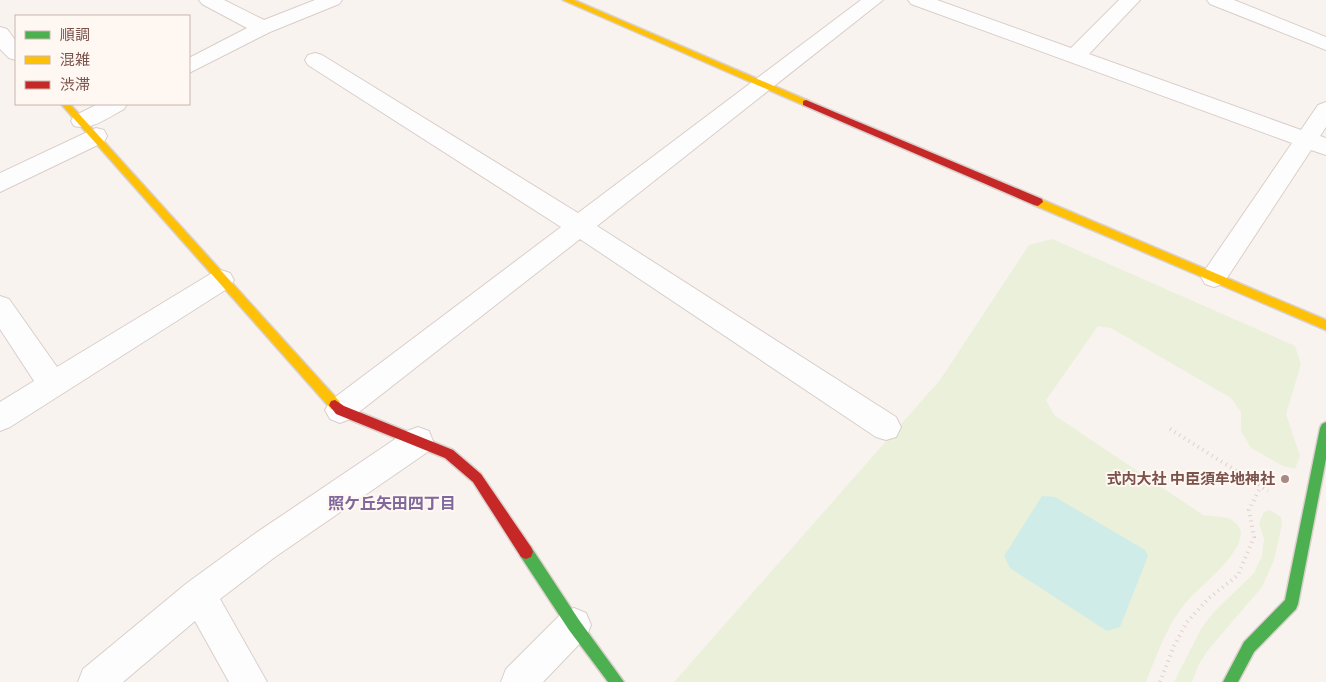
<svg xmlns="http://www.w3.org/2000/svg" width="1326" height="682" viewBox="0 0 1326 682" font-family="'Roboto Condensed','Noto Sans JP',sans-serif">
	<rect width="100%" height="100%" fill="#f9f3ef"/>
	<path fill="#eaf0d9" d="M1052,239l243,107 6,18 -15,50 14,42 -5,13 -12,-3 -32,-18 -10,-17v-19l-10,-14 -120,-70 -13,-2 -52,74 8,15 149,100c12,3 31,-1 37,14 7,21 -37,55 -50,69 -21,22 -33,56 -44,84h-472l266,-302 89,-135z
		M1270,510l11,7 1,7 -8,36 -12,27 -54,63 -9,14 -7,18h-18l28,-55 12,-15 40,-39 8,-17 2,-17 -5,-16 5,-11z"/>
	<path fill="#cfece9" d="M1042,496l13,1 90,53 3,6 -28,71 -13,4 -97,-63 -6,-12z"/>
	<g fill="none" stroke-linecap="round" stroke-linejoin="round">
		<defs>
			<path id="street" d="M199,0h25l40,20 51,-20h27l-3,4 -69,28 -81,41v-15l58,-30 -45,-24z
				M861,0h22l-286,226 299,191 5,10 -5,10 -10,3 -10,-3 -296,-198 -230,180 -10,4 -10,-4 -5,-9 5,-9 231,-174 -253,-162 -3,-5 3,-5 7,-2 7,2 256,158z
				M908,0h29l134,48 48,-48h21l-51,54 212,76 17,-25 8,-3v25l-6,9 6,2v17l-15,-5 -88,134 -9,3 -9,-3 -4,-7 4,-7 87,-127 -381,-139z
				M1207,0h27l92,37v13l-116,-46z
				M0,27l7,2 9,12v19l-7,-2 -9,-9z
				M98,104h29l-3,5c-15,8 -33,22 -50,17l-3,-5 3,-5z
				M96,128l8,2 3,6 -3,6 -104,50v-19z
				M221,270l9,3 4,7 -4,7 -220,140 -10,4v-29l34,-21 -34,-52v-33l9,3 48,68 155,-94z
				M418,427l11,4 4,10 -4,10 -154,106 -55,42 47,83h-38l-34,-61 -72,61h-45l5,-13 104,-86 66,-48 154,-104z
				M574,608l12,5 5,12 -5,12 -43,45h-42l5,-13 56,-56z"/>
			<path id="fast" d="M1326,422v37l-28,145 -2,5 -42,43 -16,30h-15l21,-40 41,-42 35,-172 2,-4z
				M526,545l5,2 48,73 45,62h-16l-39,-52 -48,-73 -2,-5 2,-5z"/>
			<path id="slow" d="M563,0h11l235,101 1,2 -1,2h-6z
				M61,104h9l269,297 2,4 -2,4 -4,1 -4,-1z
				M1038,198l288,122v10l-292,-125 -1,-3z"/>
			<path id="jam" d="M806,100l236,99 1,3 -5,4 -4,-1 -231,-100v-4z
				M335,400l9,6 109,44 28,24 50,73 2,5 -2,5 -5,2 -5,-2 -48,-75 -28,-24 -109,-44 -7,-9 2,-4z"/>
		</defs>
		<use href="#street" stroke="#d9cecb" stroke-width="2"/>
		<use href="#fast" stroke="#dad0cc" stroke-width="3"/>
		<use href="#slow" stroke="#dad0cc" stroke-width="3"/>
		<use href="#jam" stroke="#dad0cc" stroke-width="3"/>
		<path stroke="#dcd1cf" stroke-width="4" stroke-dasharray="1 4.5" stroke-linecap="butt" d="M1170,429l98,62
			M1160,682l14,-36 13,-24 21,-23 30,-24 16,-38 -5,-27 12,-24"/>
		<use href="#street" fill="#fefdfd" fill-rule="evenodd"/>
		<use href="#fast" fill="#4caf50" fill-rule="evenodd"/>
		<use href="#slow" fill="#ffc107" fill-rule="evenodd"/>
		<use href="#jam" fill="#c62828" fill-rule="evenodd"/>
	</g>
	<circle fill="#a78a84" stroke="#fff7f2" stroke-width="2" cx="1285" cy="479" r="5"/>
	<g text-anchor="middle" dominant-baseline="central" stroke-width="4" stroke-linejoin="round" paint-order="stroke">
		<g font-size="15" font-weight="bold" fill="#7b524b" stroke="#fff7f2" text-anchor="end">
			<text x="1275" y="479">式内大社 中臣須牟地神社</text>
		</g>
		<g font-size="16" font-weight="bold" fill="#80689d" stroke="#fff7f2">
			<text x="392" y="503">照ケ丘矢田四丁目</text>
		</g>
	</g>
	<rect x="15" y="15" width="175" height="90" fill="#fff7f2" stroke="#cab5af"/>
	<rect x="25" y="31" width="25" height="8" fill="#4caf50" stroke="#cab5af"/>
	<text x="60" y="40" font-size="15" fill="#7b524b">順調</text>
	<rect x="25" y="56" width="25" height="8" fill="#ffc107" stroke="#cab5af"/>
	<text x="60" y="65" font-size="15" fill="#7b524b">混雑</text>
	<rect x="25" y="81" width="25" height="8" fill="#c62828" stroke="#cab5af"/>
	<text x="60" y="90" font-size="15" fill="#7b524b">渋滞</text>
</svg>
